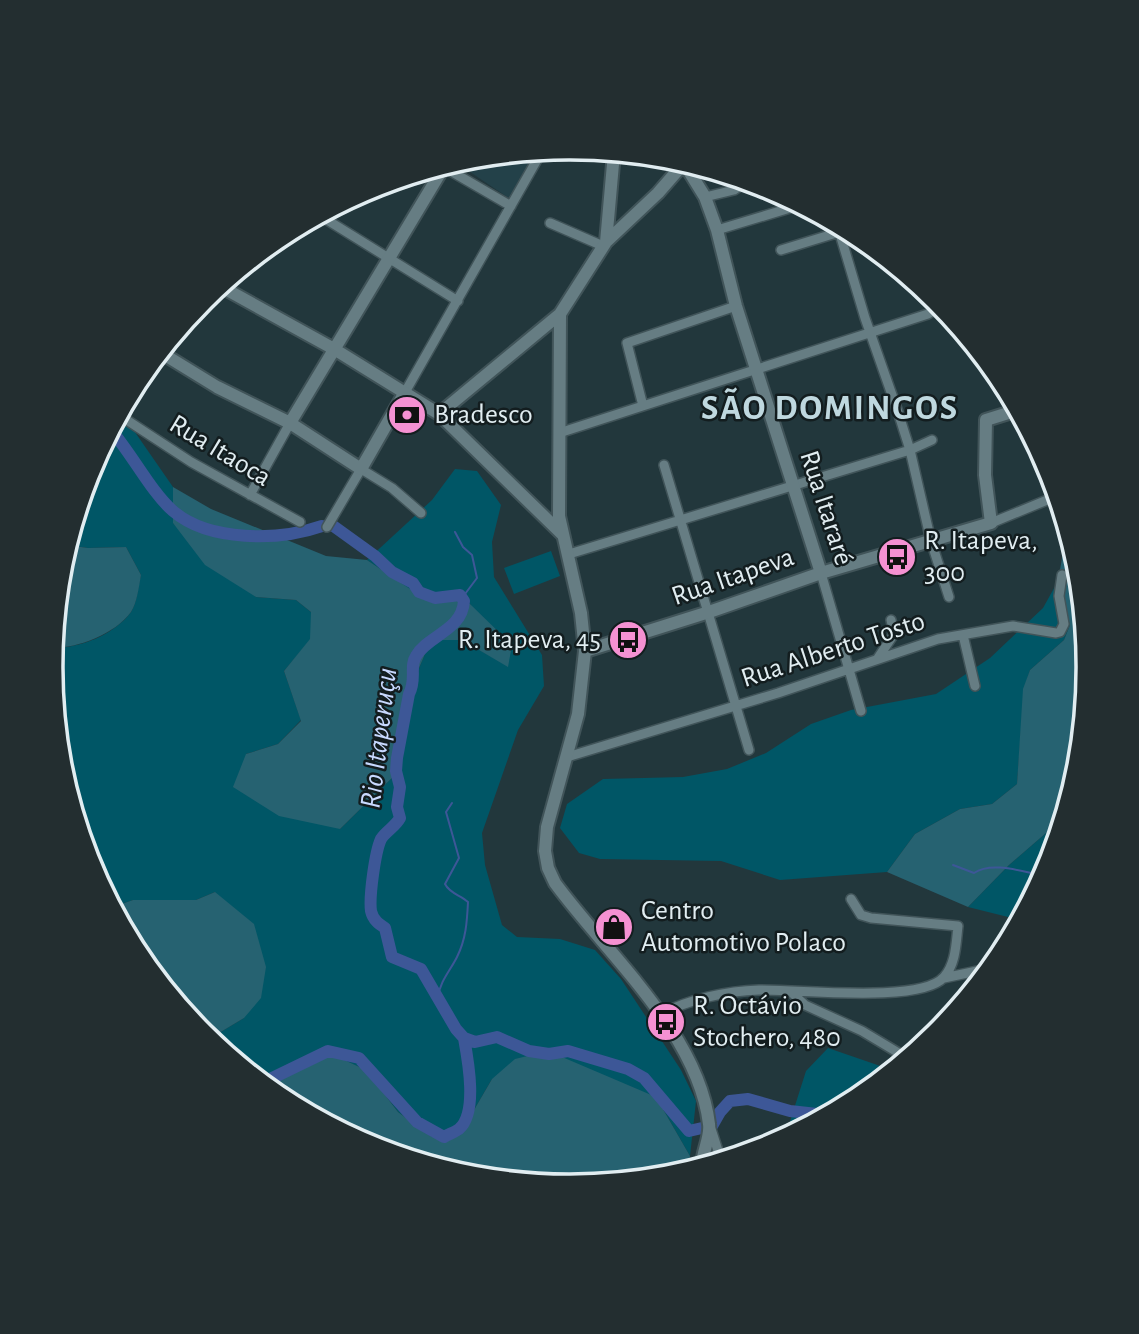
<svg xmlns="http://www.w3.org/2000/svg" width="1139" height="1334" viewBox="0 0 1139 1334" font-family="'Alegreya Sans',sans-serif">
	<rect width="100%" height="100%" fill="#22373c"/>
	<path fill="#234149" d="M538,151l-28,48 -53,-36 12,-5z"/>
	<path fill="#005666" d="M121,412l52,75v36l83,74 40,3 15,12v27l-27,32 17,49 -23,24 -32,10 94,75 56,-55 7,-17 2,-56 26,-61h31l46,26 -38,-62 -60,-14 -43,-30 65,-60 23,-31 22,2 24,34 -9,37 2,35 48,78 2,31 -26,44 -36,103 3,32 17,60 15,12 43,2 35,11 26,29 60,91 15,31 -6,55 -34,-59 -164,-18 -32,55 -28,3 -34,-25 -32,-42 -37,-16 -64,31 -56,-46 35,-21 -29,-126 -19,8h-63l-20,7 -23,-42 -29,-97 -10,-101 2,-19c27,0 61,-13 78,-36 6,-9 7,-26 10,-37l-15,-28 -38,1 -21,-3 23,-77z
		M551,551l9,25 -46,18 -10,-26z
		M1058,581l12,44 -6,15 -34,30 -6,19 -7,95 -25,20 -32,5 -45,25 -28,38 -107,8 -59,-19 -121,-2 -21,-6 -19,-25 7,-24 36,-25 80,-2 44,-8 39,-16 45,-29 40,-14 85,-16 54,-36 53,-50z
		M1081,742l-3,27 -29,97 -29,54 -52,-13 41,-42 52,-45 5,-49z
		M828,1048l64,22 -35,29 -72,38 21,-66z"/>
	<path fill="#266271" d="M173,487l38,22 115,47 41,4 43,29 60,15 42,41 -4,22 -46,-27h-31l-26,61 -2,56 -7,17 -56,55 -61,-13 -46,-29 13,-33 32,-10 23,-23 -17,-50 26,-32 1,-27 -15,-12 -40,-3 -51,-32 -32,-42z
		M1067,530l11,36 10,101 -7,75 -15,29 -5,49 -52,45 -41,42 -81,-35 28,-38 45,-25 32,-5 25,-20 6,-95 7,-19 34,-30 6,-15 -12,-44z
		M67,545l21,3 38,-1 15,28c-2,11 -4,28 -10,37 -16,22 -53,36 -78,36l8,-83z
		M215,892l39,32 12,43 -5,31 -17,20 -35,21 -71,-84 -25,-48 20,-7h63z
		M548,1051l108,46 34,59 -3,15 -17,5 -101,10 -101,-10 -97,-30 -90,-48 -16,-13 64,-32 37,17 32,42 34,25 28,-3 32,-55 23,-20z"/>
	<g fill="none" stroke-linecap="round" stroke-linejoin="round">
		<path stroke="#3d5797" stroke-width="2" d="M455,532l8,15 9,8 5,23 -15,20
			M953,865l21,8c16,-11 43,-3 62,1l2,4
			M438,997c2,-16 12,-26 19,-40 9,-18 10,-35 11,-55 -7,-7 -18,-8 -23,-18l14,-26 -13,-46 6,-9"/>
		<path stroke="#3d5797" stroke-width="12" d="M111,430c21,24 40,62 62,81 36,31 106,30 149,15
			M332,525l43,31 17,16 21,11 6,9 16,6 25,-3 4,6c-2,30 -36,34 -48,55 -7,11 1,23 -7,38l-12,64 -1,13 4,16 -3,20 3,11c-5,9 -14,13 -19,21 -6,13 -12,58 -10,72 2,9 8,13 14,17l7,29 29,12 35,60 8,9 11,4 22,-5 32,14 20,3 19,-3 60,18 16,9 45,53 13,-3
			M262,1083l66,-32 31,7 58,64 27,15c5,-3 11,-5 15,-8 19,-16 9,-69 5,-91
			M712,1126l8,-14 10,-11 18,-2 42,12 36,4"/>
		<defs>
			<path id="street" d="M442,166l69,40
				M705,197l29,-7 13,-9
				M319,215l139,86
				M550,223l53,23
				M837,224l28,94 33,94 12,38 21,91 18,56
				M717,230l83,-25
				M781,250l65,-20
				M404,394l138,-243
				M643,406l-16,-63 109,-37
				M119,415l72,47 109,60
				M559,433l369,-119 13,-8
				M664,465l85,285
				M250,495l40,-72
				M991,523l66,-27
				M327,527l34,-58 31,19 29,25
				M569,554l341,-104 22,-10
				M821,573l40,138
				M963,635l12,51
				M878,658l16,-24 -3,-14
				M567,757l211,-64 160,-54 75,-13 43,7 4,-1 4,-8 -5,-28 3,-21
				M944,978l47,-10
				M790,991l15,14 57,26 45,27
				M661,1014c29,-15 66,-23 98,-24 36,-1 162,14 185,-13 12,-13 12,-34 14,-51l-87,-8 -10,-3 -10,-16
				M711,1129l10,31"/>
			<path id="secondary" d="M614,153l-8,89 -46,72 -1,202 22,97 4,38 -7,63 -31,113 -2,24 3,17 7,15c52,71 143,150 154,241 2,13 -7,28 -7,42
				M684,163l21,34 12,33 19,76 85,267
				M606,242l52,-49 27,-31
				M220,286l114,63 105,65 123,120
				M160,352l57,35 73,36 71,46 43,-75
				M439,414l121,-100
				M290,423l155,-258
				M585,651l124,-39 112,-39 170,-50 -6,-48 1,-55 32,-10"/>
		</defs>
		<use href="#street" stroke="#415459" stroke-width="12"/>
		<use href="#secondary" stroke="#415459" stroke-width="16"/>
		<use href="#street" stroke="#667d83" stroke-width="9"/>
		<use href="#secondary" stroke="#667d83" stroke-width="12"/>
	</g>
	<defs>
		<symbol id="bank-disc" viewBox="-11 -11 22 22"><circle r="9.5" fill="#f591d2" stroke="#131d1f"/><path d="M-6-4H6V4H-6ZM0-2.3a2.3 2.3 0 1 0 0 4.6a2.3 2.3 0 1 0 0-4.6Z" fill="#111"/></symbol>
		<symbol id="bus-disc" viewBox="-11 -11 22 22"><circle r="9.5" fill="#f591d2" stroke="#131d1f"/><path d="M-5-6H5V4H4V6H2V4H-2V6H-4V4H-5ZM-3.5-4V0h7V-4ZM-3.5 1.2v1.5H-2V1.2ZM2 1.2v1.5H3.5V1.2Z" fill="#111"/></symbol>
		<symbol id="shop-disc" viewBox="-11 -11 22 22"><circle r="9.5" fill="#f591d2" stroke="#131d1f"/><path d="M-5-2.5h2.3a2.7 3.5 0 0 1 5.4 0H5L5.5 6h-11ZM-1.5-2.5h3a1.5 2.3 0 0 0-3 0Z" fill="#111"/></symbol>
	</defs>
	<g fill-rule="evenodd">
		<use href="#bank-disc" x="385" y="393" width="44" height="44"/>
		<use href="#bus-disc" x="875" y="535" width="44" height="44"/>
		<use href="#bus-disc" x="606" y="618" width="44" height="44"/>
		<use href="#shop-disc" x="592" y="905" width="44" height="44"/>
		<use href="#bus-disc" x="644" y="1000" width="44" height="44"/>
	</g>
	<g text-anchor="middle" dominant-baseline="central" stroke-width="5" stroke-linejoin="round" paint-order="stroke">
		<g font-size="28" fill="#e1edf1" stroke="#131d1f" text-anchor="start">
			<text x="434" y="415">Bradesco</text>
			<text x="924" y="541">R. Itapeva,<tspan x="924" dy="32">300</tspan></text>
			<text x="601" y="640" text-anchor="end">R. Itapeva, 45</text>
			<text x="641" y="911">Centro<tspan x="641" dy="32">Automotivo Polaco</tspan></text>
			<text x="693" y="1006">R. Octávio<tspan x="693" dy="32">Stochero, 480</tspan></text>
		</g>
		<g font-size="28" fill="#e1edf1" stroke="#131d1f">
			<text transform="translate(220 451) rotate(31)">Rua Itaoca</text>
			<text transform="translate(826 508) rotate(72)">Rua Itararé</text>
			<text transform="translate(733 577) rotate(-19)">Rua Itapeva</text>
			<text transform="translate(833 650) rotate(-18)">Rua Alberto Tosto</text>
		</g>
		<g font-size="30" font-style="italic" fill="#c8d9ff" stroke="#131d1f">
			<text transform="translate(379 738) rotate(-83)">Rio Itaperuçu</text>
		</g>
		<g font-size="35" font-weight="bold" letter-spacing="2" fill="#bfd8df" stroke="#131d1f">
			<text x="830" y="408">SÃO DOMINGOS</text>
		</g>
	</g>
	<path d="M0 0H1139V1334H0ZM569 160H570A506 506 0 0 1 1076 666V668A506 506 0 0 1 570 1174H569A506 506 0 0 1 63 668V666A506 506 0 0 1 569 160Z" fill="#232e30" fill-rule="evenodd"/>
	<path fill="none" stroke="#e1edf1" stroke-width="3.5" d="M569 160H570A506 506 0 0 1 1076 666V668A506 506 0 0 1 570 1174H569A506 506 0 0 1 63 668V666A506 506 0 0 1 569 160Z"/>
</svg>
